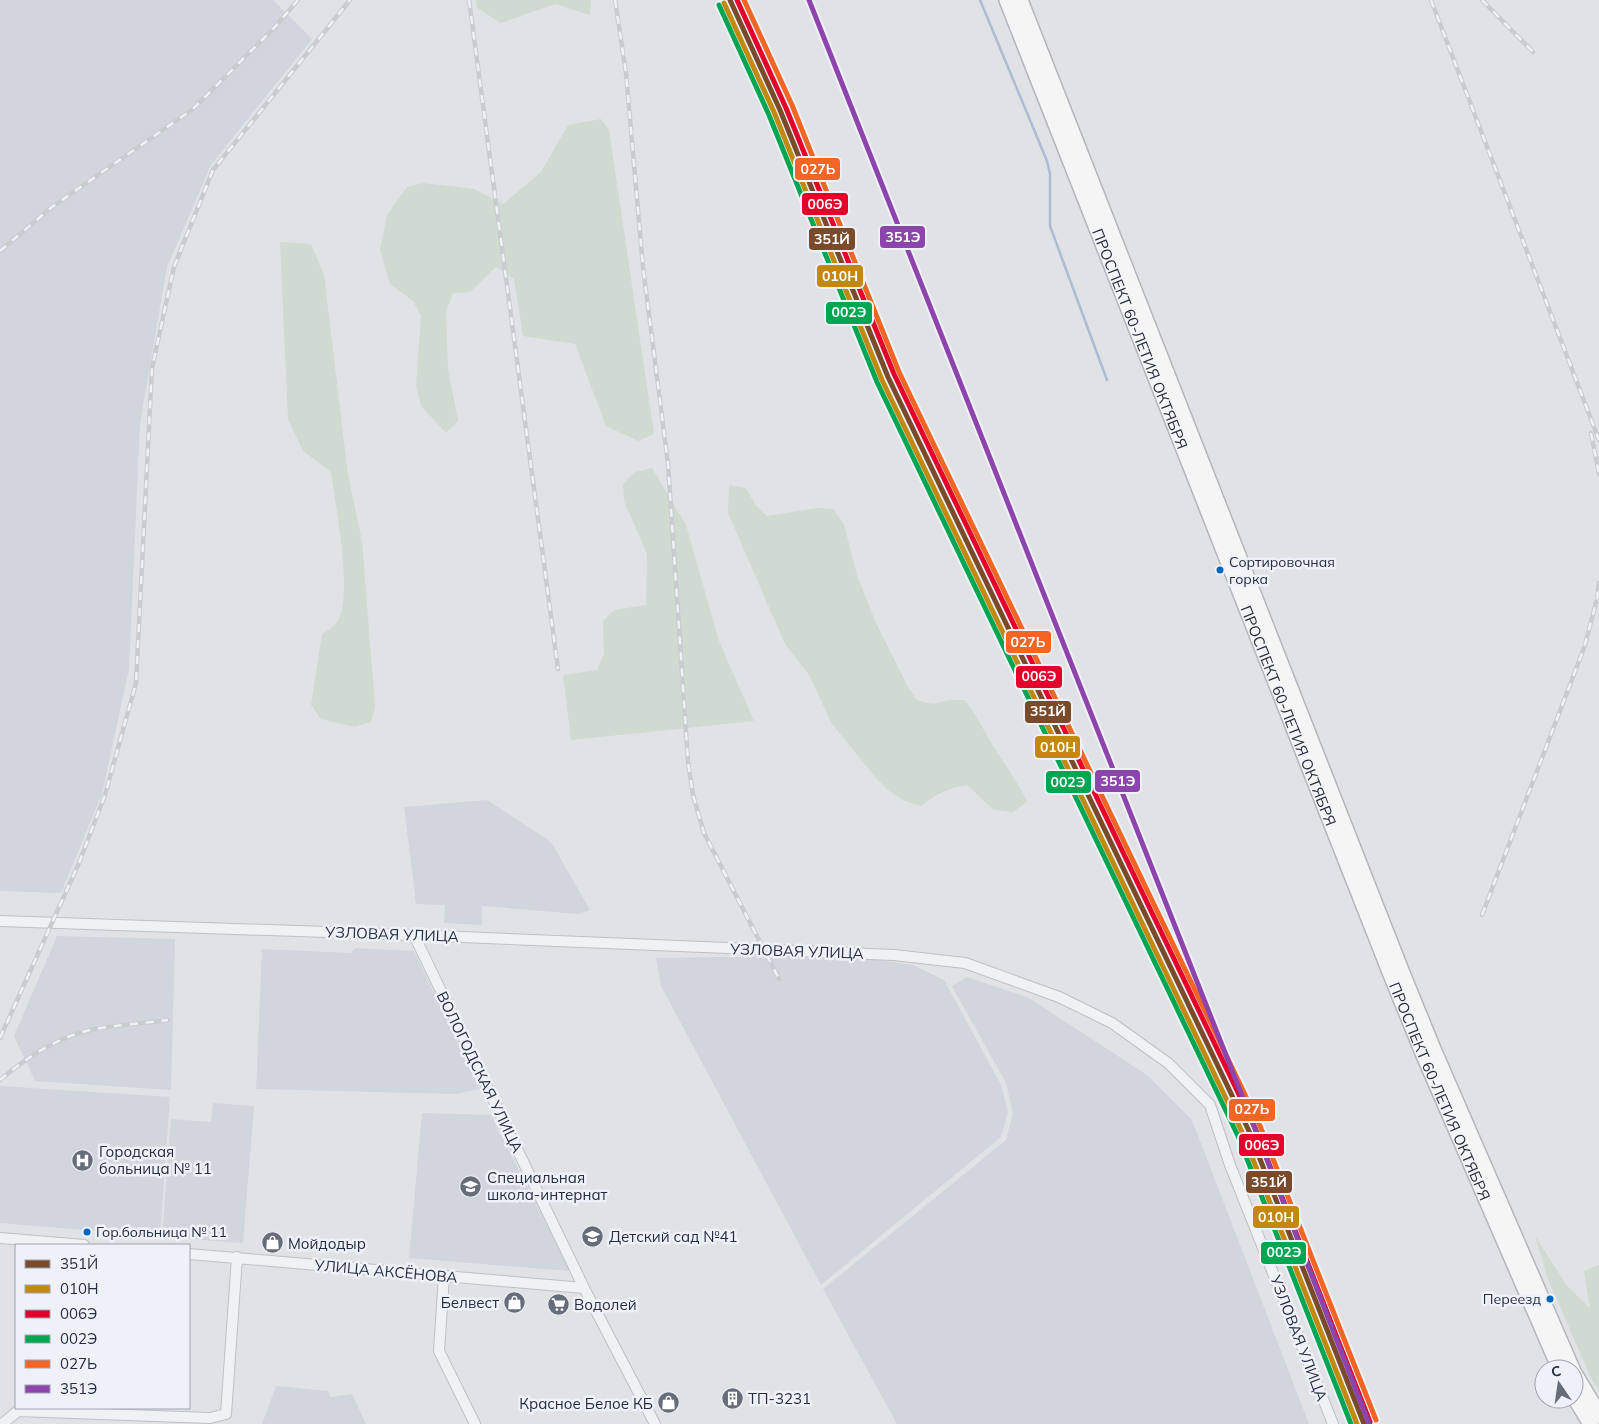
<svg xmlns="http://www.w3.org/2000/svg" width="1599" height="1424" viewBox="0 0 1599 1424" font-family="Mulish,sans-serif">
	<rect width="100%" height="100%" fill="#e1e2e6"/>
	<path fill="#d1d5dd" d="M0,0h273l39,39 -101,126 -44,102 -27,157 -11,245 -27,125 -41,99 -61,-2z
		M487,800l64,42 39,68 -11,4 -97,-8v19l-38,-2 1,-18 -29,-1 -12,-97z
		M57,936l118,3 -4,151 -136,-9 -21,-45z
		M355,948l59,3 66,138 -24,5 -200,-5 6,-140 88,4z
		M777,956l95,3 41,6 31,15 57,105 7,27 -7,25 -180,148 -160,-299 -5,-28z
		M967,977l62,21 118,77 45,45 117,304h-412l-74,-135 183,-149 7,-27 -7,-30 -54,-97z
		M0,1086l170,11 -10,139 -160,-13z
		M213,1103l41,3 -11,137 -81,-6 9,-118 40,3z
		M422,1113l69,2 79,156 -161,-13z
		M276,1386l52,5 2,6 22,-3 14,30h-104z"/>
	<path fill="#d0dad0" d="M476,0h115l-1,15 -35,-11 -54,19 -24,-15z
		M601,119l8,11 45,304 -16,7 -32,-15 -31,-82 -52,-8 -9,-57 -18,-12 -26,25 -17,1 -7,19 2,57 10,52 -12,12 -25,-27 -5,-21 5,-69 -8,-15 -23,-17 -10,-35 7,-34 20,-28 16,-4 51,6 29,15 38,-32 27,-47z
		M280,242l31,2 13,31 24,200 14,66 13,166 -4,15 -16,5 -34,-8 -10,-14 11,-71c5,-3 12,-7 15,-12 17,-27 -2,-117 -6,-150l-28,-21 -15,-32z
		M652,468l34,57 33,116 35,80 -183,19 -8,-65 34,-5 7,-16 -1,-33 11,-11 32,-5 1,-51 -23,-53 -1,-17 12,-12z
		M729,485l17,3 9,16 12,12 50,-8 16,1 11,15 13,51 19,48 32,64 9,13 16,4 16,-4h16c11,14 18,29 27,44 12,20 26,37 35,58l-14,10 -19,-2 -27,-25c-18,3 -31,9 -46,21l-16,-5 -16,-10 -13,-13 -44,-54 -23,-49 -24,-31 -57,-131z
		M1535,1236l32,50 23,22 -6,-37 15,-6v126l-8,-13 -43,-99z"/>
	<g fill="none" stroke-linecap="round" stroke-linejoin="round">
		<path stroke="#acbcd5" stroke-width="2.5" d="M980,0l67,161 3,13v52l57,154"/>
		<defs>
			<path id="minor" d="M0,921l414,14 480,20 71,8 94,34 53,26 56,40 42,42 20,60 103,259
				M414,935l170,353 71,136
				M0,1238l84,7
				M189,1254l395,34
				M444,1276l-5,75 36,73
				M2,1424l16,-13 192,7 16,-4 11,-157"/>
			<g id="highway">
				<path id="s1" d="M1007,0l385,977 31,76 137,316"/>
				<path d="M1020,0l382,973 31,76 139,320"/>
				<path d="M1574,1373l25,42"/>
				<path d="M1574,1396l17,28"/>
			</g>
		</defs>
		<use href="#minor" stroke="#bfc0c4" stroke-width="12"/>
		<use href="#highway" stroke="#b3b5bb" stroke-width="18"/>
		<use href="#minor" stroke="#f0f1f3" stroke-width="10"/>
		<use href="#highway" stroke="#f5f5f6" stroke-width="15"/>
		<defs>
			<path id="rail" d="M469,0l89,669
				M615,0l11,73 17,194 25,197 20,298 5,33 11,38 75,146
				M1431,0l168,440
				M1482,0l51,52
				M0,251l52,-44 141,-98 81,-81 24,-28
				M1591,433l8,41
				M1482,915l102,-267 13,-49 2,-16
				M0,1038l79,-175 26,-68 31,-112 16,-315 22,-101 39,-97 137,-170
				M0,1080c27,-23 59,-44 95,-51 24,-4 49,-6 73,-9"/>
		</defs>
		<use href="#rail" stroke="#c9cbcf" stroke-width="4.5"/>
		<use href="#rail" stroke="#eef1f7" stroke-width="2.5" stroke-dasharray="8" stroke-linecap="butt"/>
		<defs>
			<path id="rail-1" d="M730,0l50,110 108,267 361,754 115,293"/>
			<path id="rail-2" d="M724,3l50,109 108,268 361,754 114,290"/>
			<path id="rail-3" d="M737,0l49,108 108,266 361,754 115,294"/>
			<path id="rail-4" d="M719,5l50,110 108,267 361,754 113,288"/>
			<path id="rail-5" d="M744,0l48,105 107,267 361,754 116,294"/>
			<path id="rail-6" d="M809,0l445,1126 115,298"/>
		</defs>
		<use href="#rail-1" stroke="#eef1f7" stroke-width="9"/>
		<use href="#rail-2" stroke="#eef1f7" stroke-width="9"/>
		<use href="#rail-3" stroke="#eef1f7" stroke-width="9"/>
		<use href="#rail-4" stroke="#eef1f7" stroke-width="9"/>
		<use href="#rail-5" stroke="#eef1f7" stroke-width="9"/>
		<use href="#rail-6" stroke="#eef1f7" stroke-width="9"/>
		<use href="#rail-1" stroke="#7a4b2a" stroke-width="5"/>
		<use href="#rail-2" stroke="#c28810" stroke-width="5"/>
		<use href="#rail-3" stroke="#e4002b" stroke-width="5"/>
		<use href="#rail-4" stroke="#00a651" stroke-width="5"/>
		<use href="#rail-5" stroke="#f26522" stroke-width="5"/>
		<use href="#rail-6" stroke="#8e44ad" stroke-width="5"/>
	</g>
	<defs>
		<symbol id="hospital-disc" viewBox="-11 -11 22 22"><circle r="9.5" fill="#676c7b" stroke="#eef1f7"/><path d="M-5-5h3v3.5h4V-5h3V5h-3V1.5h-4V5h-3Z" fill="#fff"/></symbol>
		<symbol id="school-disc" viewBox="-11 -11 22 22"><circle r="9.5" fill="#676c7b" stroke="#eef1f7"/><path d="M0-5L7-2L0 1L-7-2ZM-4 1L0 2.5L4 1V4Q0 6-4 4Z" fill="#fff"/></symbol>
		<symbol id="shop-disc" viewBox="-11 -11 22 22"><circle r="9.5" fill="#676c7b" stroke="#eef1f7"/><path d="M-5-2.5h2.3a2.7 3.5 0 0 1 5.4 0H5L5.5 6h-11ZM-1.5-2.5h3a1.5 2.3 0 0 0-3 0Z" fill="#fff"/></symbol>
		<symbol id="supermarket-disc" viewBox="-11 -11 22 22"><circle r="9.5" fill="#676c7b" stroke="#eef1f7"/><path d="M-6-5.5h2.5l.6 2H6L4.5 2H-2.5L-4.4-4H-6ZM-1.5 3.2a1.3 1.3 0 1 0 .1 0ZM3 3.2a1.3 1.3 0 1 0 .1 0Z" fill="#fff"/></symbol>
		<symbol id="building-disc" viewBox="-11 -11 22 22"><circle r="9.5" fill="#676c7b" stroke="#eef1f7"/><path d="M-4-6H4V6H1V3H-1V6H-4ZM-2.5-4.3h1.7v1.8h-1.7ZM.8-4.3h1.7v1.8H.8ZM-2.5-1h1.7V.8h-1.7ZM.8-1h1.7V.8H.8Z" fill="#fff"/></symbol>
	</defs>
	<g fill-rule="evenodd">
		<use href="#hospital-disc" x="70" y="1148" width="25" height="25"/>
		<use href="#school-disc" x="458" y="1174" width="25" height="25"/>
		<use href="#school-disc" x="580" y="1224" width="25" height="25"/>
		<use href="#shop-disc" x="260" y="1230" width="25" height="25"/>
		<use href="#shop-disc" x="502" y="1290" width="25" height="25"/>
		<use href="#supermarket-disc" x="546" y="1292" width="25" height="25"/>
		<use href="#building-disc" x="720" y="1386" width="25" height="25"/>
		<use href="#shop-disc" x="656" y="1390" width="25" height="25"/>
	</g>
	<g fill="#0065bd" stroke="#eef1f7" stroke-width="2">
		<circle cx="1220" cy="570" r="4.5"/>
		<circle cx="87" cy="1232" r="4.5"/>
		<circle cx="1550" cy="1299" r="4.5"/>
	</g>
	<g text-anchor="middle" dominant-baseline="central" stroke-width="5" stroke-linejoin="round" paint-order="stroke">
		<g font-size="14" fill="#252d42" stroke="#eef1f7" text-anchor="start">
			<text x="1229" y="562">Сортировочная<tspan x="1229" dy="17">горка</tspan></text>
			<text x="96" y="1232">Гор.больница № 11</text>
			<text x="1541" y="1299" text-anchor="end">Переезд</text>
		</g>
		<g font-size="15" fill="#252d42" stroke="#eef1f7">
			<text stroke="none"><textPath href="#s1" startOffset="364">ПРОСПЕКТ 60-ЛЕТИЯ ОКТЯБРЯ</textPath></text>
			<text stroke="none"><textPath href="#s1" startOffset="769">ПРОСПЕКТ 60-ЛЕТИЯ ОКТЯБРЯ</textPath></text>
			<text transform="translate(392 934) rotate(2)">УЗЛОВАЯ УЛИЦА</text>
			<text transform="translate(797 951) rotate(2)">УЗЛОВАЯ УЛИЦА</text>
			<text transform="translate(480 1072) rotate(64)">ВОЛОГОДСКАЯ УЛИЦА</text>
			<text stroke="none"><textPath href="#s1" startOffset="1174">ПРОСПЕКТ 60-ЛЕТИЯ ОКТЯБРЯ</textPath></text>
			<text transform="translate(386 1271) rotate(5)">УЛИЦА АКСЁНОВА</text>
			<text transform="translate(1299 1338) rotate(69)">УЗЛОВАЯ УЛИЦА</text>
		</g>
		<g font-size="15" fill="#252d42" stroke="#eef1f7" text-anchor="start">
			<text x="99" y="1151">Городская<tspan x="99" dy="17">больница № 11</tspan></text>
			<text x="487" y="1177">Специальная<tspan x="487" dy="17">школа-интернат</tspan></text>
			<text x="609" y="1236">Детский сад №41</text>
			<text x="288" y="1243">Мойдодыр</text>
			<text x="499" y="1302" text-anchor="end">Белвест</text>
			<text x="574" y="1304">Водолей</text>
			<text x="748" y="1398">ТП-3231</text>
			<text x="653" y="1403" text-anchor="end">Красное Белое КБ</text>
		</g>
	</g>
	<g stroke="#eef1f7" stroke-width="2">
		<rect x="794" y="157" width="47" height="24" rx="5" fill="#f26522"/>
		<rect x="801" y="192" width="48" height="24" rx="5" fill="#e4002b"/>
		<rect x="879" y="225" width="47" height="24" rx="5" fill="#8e44ad"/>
		<rect x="808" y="227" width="48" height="24" rx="5" fill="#7a4b2a"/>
		<rect x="816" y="264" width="48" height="24" rx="5" fill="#c28810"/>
		<rect x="825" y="301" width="48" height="24" rx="5" fill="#00a651"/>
		<rect x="1005" y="630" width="47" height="24" rx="5" fill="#f26522"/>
		<rect x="1015" y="665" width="48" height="24" rx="5" fill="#e4002b"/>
		<rect x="1024" y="700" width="48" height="24" rx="5" fill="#7a4b2a"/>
		<rect x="1034" y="735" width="47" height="24" rx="5" fill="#c28810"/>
		<rect x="1094" y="769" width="47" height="24" rx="5" fill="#8e44ad"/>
		<rect x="1045" y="770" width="47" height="24" rx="5" fill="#00a651"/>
		<rect x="1228" y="1098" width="48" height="24" rx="5" fill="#f26522"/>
		<rect x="1238" y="1133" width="47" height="24" rx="5" fill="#e4002b"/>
		<rect x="1245" y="1170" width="48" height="24" rx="5" fill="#7a4b2a"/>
		<rect x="1252" y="1205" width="48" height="24" rx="5" fill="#c28810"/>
		<rect x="1260" y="1241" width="47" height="24" rx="5" fill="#00a651"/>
	</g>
	<g font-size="14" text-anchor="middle" font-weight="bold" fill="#fff">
		<text x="818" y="174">027Ь</text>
		<text x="825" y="209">006Э</text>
		<text x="903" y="242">351Э</text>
		<text x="832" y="244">351Й</text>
		<text x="840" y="281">010Н</text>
		<text x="849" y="317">002Э</text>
		<text x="1028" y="647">027Ь</text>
		<text x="1039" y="681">006Э</text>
		<text x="1048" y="716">351Й</text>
		<text x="1058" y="752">010Н</text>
		<text x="1118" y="786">351Э</text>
		<text x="1068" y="787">002Э</text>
		<text x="1252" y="1114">027Ь</text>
		<text x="1262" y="1150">006Э</text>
		<text x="1269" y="1187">351Й</text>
		<text x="1276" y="1222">010Н</text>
		<text x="1284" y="1257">002Э</text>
	</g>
	<rect x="15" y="1244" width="175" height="165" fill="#eef1f7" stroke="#9ea3af"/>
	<rect x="25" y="1260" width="25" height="8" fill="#7a4b2a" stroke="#9ea3af"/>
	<text x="60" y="1269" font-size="15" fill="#252d42">351Й</text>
	<rect x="25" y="1285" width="25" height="8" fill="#c28810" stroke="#9ea3af"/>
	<text x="60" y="1294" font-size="15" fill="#252d42">010Н</text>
	<rect x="25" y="1310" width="25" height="8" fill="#e4002b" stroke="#9ea3af"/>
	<text x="60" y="1319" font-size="15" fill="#252d42">006Э</text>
	<rect x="25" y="1335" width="25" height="8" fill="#00a651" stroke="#9ea3af"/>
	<text x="60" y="1344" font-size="15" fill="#252d42">002Э</text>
	<rect x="25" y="1360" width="25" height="8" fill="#f26522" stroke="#9ea3af"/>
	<text x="60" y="1369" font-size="15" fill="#252d42">027Ь</text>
	<rect x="25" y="1385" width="25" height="8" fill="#8e44ad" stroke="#9ea3af"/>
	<text x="60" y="1394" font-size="15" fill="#252d42">351Э</text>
	<g transform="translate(1559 1384) rotate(347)"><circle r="24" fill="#eef1f7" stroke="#9ea3af"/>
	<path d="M0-4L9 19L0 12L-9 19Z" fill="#676c7b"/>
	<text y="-8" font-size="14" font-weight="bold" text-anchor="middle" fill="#252d42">С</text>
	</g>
</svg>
